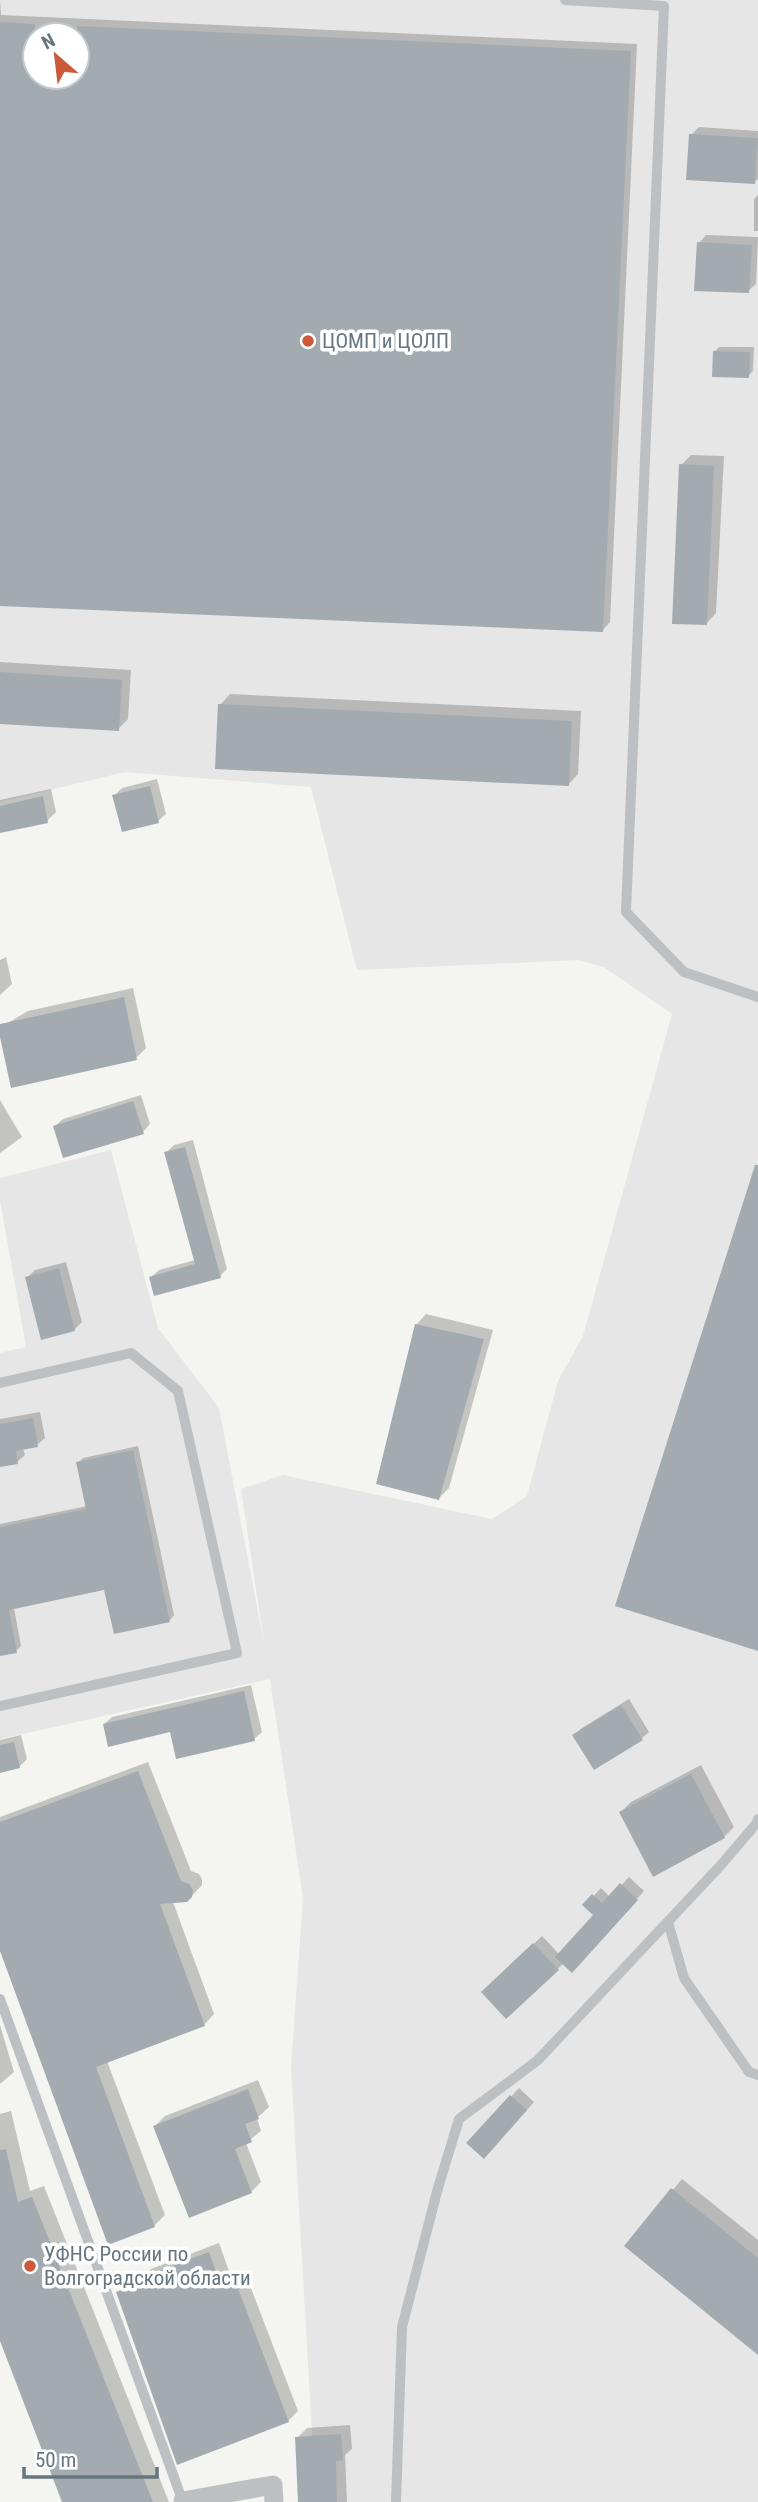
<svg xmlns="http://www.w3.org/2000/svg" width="758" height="2502" viewBox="0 0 758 2502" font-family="'Roboto Condensed',sans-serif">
	<rect width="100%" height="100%" fill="#f4f4f1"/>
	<path fill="#e5e6e5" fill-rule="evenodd" d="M0,0h758v2502h-442l-25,-434 12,-170 -33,-219 -270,60v-386l26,-6 -26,-147v-22l111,-28 47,178 61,80 46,241 -24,-160 42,-14 209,44 35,-23 31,-115 25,-45 89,-322 -68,-47 -26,-7 -221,10 -46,-183 -186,-15 -125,30zM35,35h42v42h-42z"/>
	<path fill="#0003" fill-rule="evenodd" d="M0,0l1,15 636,29 -27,578 -7,8 -603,-26zM35,35h42v42h-42z
		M699,127l59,4v48l-4,3 -63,-47z
		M758,195v36h-4v-32z
		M706,235l52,2 -2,47 -8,7 -49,-48z
		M719,347h35l-1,24 -5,5 -33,-25z
		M691,455l33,1 -8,157 -10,11 -25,-159z
		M0,662l131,8 -3,49 -10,10 -118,-7z
		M230,694l351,17 -3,63 -10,11 -348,-80z
		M157,779l9,35 -8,7 -44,-25 8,-8z
		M51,789l5,23 -9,9 -47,10v-31z
		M6,957l6,27 -12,11v-35z
		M133,988l13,60 -10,10 -136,-27 11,-10 17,-10z
		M141,1095l9,29 -7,8 -88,-6 8,-7z
		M0,1100l22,37 -22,16z
		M193,1140l34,129 -7,7 -69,1 8,-7 36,-10 -29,-107 8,-8z
		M66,1262l16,60 -8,8 -47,-52 8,-8z
		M426,1314l67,16 -44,158 -10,10 -23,-173z
		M40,1412l5,26 -8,7 -14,3 2,7 -8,7 -17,3v-46z
		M138,1446l36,169 -4,5 -65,-32 -91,20 7,38 -5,5 -16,3v-130l87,-18 -9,-43 5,-5z
		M251,1685l11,47 -8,7 -150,-15 8,-7z
		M629,1699l20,33 -8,7 -67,-4 8,-7z
		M21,1735l6,24 -8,8 -19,4v-31z
		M148,1762l43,109 8,3 3,5v6l-15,16 -14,1 41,112 -10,11 -97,36 58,154 -11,11 -154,-281v-128z
		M701,1765l33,62 -10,10 -103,-25 10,-10z
		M629,1877l15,14 -64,72h-16l-58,54 -23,-25 59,-56 18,19 36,-40 -11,-10 16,-17 9,9z
		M0,2025l14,47 -14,12z
		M258,2080l11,27 -12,11 4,13 -15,12 15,39 -10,10 -96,-66 10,-10z
		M519,2088l15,14 -42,47 -23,-6z
		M11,2111l19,80 14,-5 125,316h-104l-65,-169v-219z
		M682,2179l76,61v112l-132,-106z
		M219,2243l13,37 14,-5 52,136 -10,10 -170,-129 10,-10 15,-5 8,-8z
		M350,2425l2,24 -7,6 2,47h-48l-2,-64 10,-10z"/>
	<path fill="#a4abb0" d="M0,22l35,2v53h42v-51l554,25 -28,581 -603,-26z
		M689,134l69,4 -3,46 -69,-4z
		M697,242l55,3 -3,48 -55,-2z
		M713,351l37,1 -1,26 -37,-1z
		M679,464l35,2 -7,159 -35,-1z
		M0,672l122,8 -3,51 -119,-7z
		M218,704l354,17 -3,65 -354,-17z
		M150,786l9,37 -37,9 -10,-37z
		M43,796l5,27 -48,10v-27z
		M124,997l13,63 -126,28 -11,-51v-13z
		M133,1101l11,33 -81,24 -10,-32z
		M185,1147l36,131 -67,18 -5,-19 46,-13 -31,-112z
		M755,1165h3v486l-143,-45z
		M59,1268l16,63 -34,9 -16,-63z
		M415,1324l69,15 -45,161 -63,-16z
		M33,1418l5,29 -22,4 2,13 -18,3v-43z
		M133,1450l37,172 -56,12 -10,-44 -95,20 8,43 -17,3v-129l86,-18 -10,-47z
		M244,1691l11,50 -79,18 -6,-27 -62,15 -5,-23z
		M621,1705l22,35 -49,30 -22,-35z
		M14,1742l6,26 -20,5v-28z
		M138,1771l43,110 8,3 4,6 -1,7 -5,5 -27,2 45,122 -109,41 59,160 -47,18 -108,-294v-129z
		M691,1774l34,64 -72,39 -34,-65z
		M620,1883l18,17 -66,73 -17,-16 38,-42 -11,-10 10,-11 10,9z
		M533,1943l26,27 -53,49 -25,-27z
		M248,2089l11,30 -14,5 7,18 -17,7 17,44 -63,25 -36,-92z
		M510,2095l17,15 -43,49 -18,-16z
		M6,2149l12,53 14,-5 121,305h-91l-62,-161v-191z
		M671,2188l87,70v97l-134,-109z
		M209,2252l13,36 14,-5 53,139 -112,43 -61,-173 25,-9 -2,-5z
		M341,2434l2,26 -7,1 1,41h-39l-3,-65z"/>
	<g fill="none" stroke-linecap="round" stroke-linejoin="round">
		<path stroke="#bcc0c3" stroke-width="10" d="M565,0l99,6 -38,906 58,60 74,25
			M0,1383l131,-30 47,38 59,262 -237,53
			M668,1922l16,56 65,94 9,3
			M0,1999l183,503
			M396,2502l6,-175 36,-139 21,-69 79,-59 183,-195 35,-41 2,-5"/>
		<path stroke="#bcc0c3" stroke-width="19" d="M183,2501l90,-16 1,17"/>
	</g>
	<g fill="#cc593a" stroke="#fff" stroke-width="2.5">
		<circle cx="308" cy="341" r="7"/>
		<circle cx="30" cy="2266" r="7"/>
	</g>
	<g text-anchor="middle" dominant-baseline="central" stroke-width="7" stroke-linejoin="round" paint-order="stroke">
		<g font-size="21" fill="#67757f" stroke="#fff" text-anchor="start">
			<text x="322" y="341">ЦОМП и ЦОЛП</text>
			<text x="44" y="2254">УФНС России по<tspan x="44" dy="24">Волгоградской области</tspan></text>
		</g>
	</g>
	<g transform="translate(56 56) rotate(332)"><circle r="33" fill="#ffffff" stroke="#c2c8cc" stroke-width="2"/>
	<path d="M0-5L12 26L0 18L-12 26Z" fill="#cc593a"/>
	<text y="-10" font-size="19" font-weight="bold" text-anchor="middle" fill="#67757f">N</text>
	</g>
	<path d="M24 2467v10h133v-10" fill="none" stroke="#67757f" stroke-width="3.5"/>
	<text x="35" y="2467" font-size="21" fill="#67757f" stroke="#ffffff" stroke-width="5" paint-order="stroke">50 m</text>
</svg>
